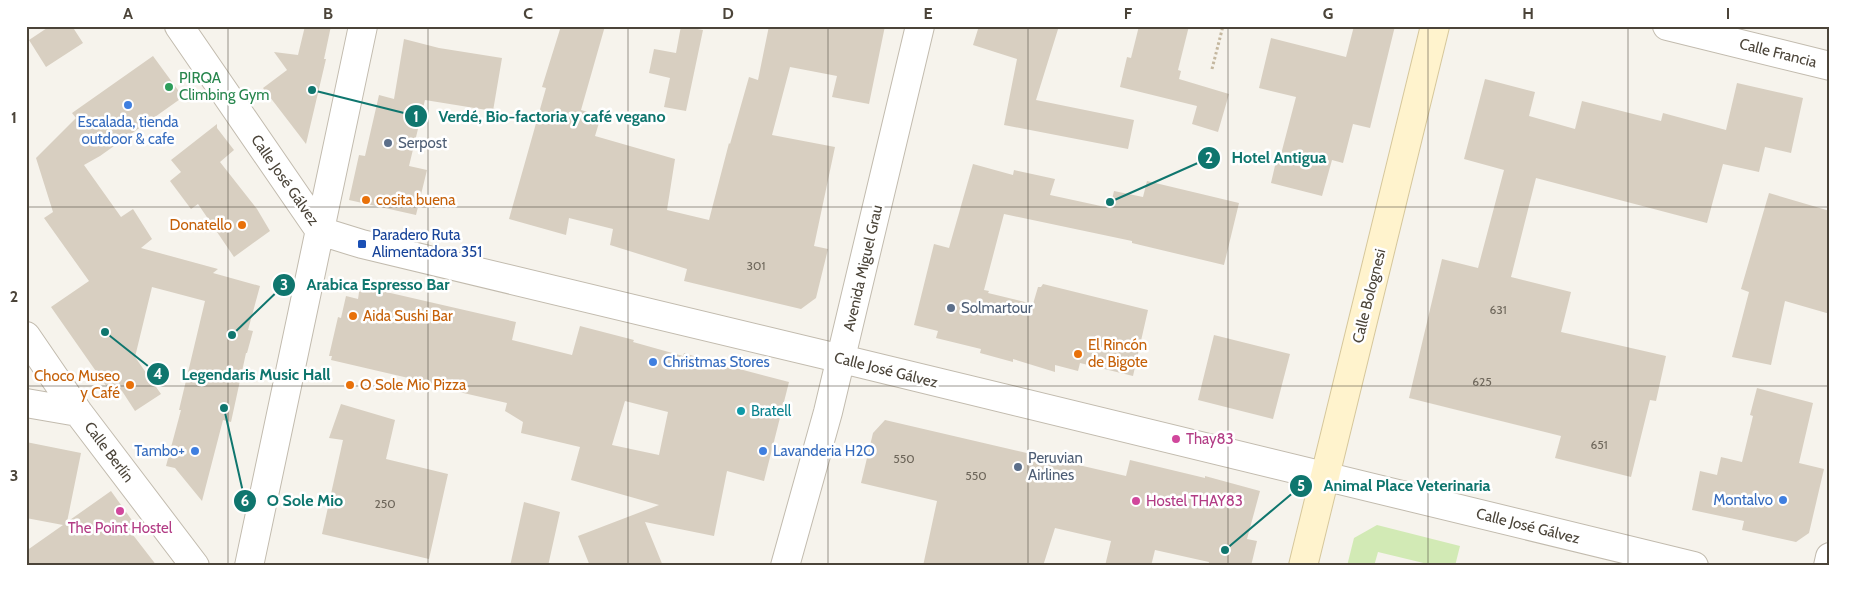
<svg xmlns="http://www.w3.org/2000/svg" width="1856" height="592" viewBox="0 0 1856 592" font-family="Cabin,sans-serif">
	<rect width="100%" height="100%" fill="#f6f3ec"/>
	<path fill="#d2eab5" d="M1377,525l83,21 -5,20h-19l-58,-14 -4,14h-27l7,-28z"/>
	<path fill="#d8cfc1" fill-rule="evenodd" d="M50,26h22l11,17 -37,24 -17,-27z
		M305,26h26l-7,33h2l-20,85 -43,-56 24,-18 -13,-18 24,3z
		M561,26h44l-24,84 20,6 -6,20 80,23 -8,51 42,10 20,-77 1,1 19,-67 9,3 11,-54h116l-16,78 -37,-7 5,-21 -47,-9 -18,68 63,12 -21,99 14,3 -12,49 -15,11 -117,-28 3,-12 -77,-24 3,-16 -44,-11 -3,17 -57,-16 37,-131 -4,-1z
		M681,26l22,4 -17,81 -22,-4 6,-29 -21,-5 5,-24 22,4z
		M979,26h80l-23,74 98,20 -6,29 -124,-24 13,-66 -44,-14z
		M1139,26h50l-11,44 3,1 -2,8 50,15 -11,38 -26,-8 5,-18 -77,-19 7,-30 4,1z
		M1354,26h41l-25,102 -17,-4 -10,39 -11,-3 -10,36 -51,-13 6,-26 3,1 16,-61 -37,-9 12,-50 75,19z
		M404,39l35,9 63,10 -9,53 -68,-11 -16,66 18,4 -11,45 -67,-15 10,-45 6,1 14,-61 15,4z
		M153,56l30,41 -83,59 -16,9 37,52 12,-8 19,30 -11,9 77,21 -5,4 47,13 -12,44 5,1 -6,22h-1l-15,69 -8,-2 -21,81 -27,-33 -9,-2 15,-56h-2l26,-109 -53,-14 -17,70 26,37 -26,17 -13,-20 -8,6 -63,-90 38,-26 -45,-63 9,-6 -17,-54 40,-40 -4,-5z
		M1485,79l50,13 -6,24 46,13 7,-28 79,20 2,-8 63,17 11,-47 66,15 -12,55 -26,-6 -6,25 -36,-8 -16,59 -171,-45 -25,99 60,15 -10,40 105,24 -10,45 -6,-1 -19,77 -76,-19 6,-22 -152,-38 33,-139 36,9 26,-98 -40,-11z
		M217,124v4l17,22 -14,12 37,47 13,22 -36,26 -36,-53 -7,5 -21,-28 11,-9 -10,-12z
		M973,164l40,11 1,-5 41,9 -5,16 60,13 4,-17 29,6 4,-16 92,22 -15,62 -92,-22v-2l-128,-27 -20,76 5,1 -1,2 45,11 5,-17h3l2,-3 105,26 -15,66 -53,-13 -2,8 -23,-6v7l-42,-13v3l-33,-9 1,-4 -45,-11 2,-7 -24,-6 20,-81 15,4z
		M1769,193l61,18v103l-45,-13 -14,64 -39,-8 17,-65 -8,-3z
		M360,286l156,36 -4,18 60,15 8,-29 54,14 -1,2 50,14 1,-3 29,9 76,20 -25,99 -37,-10 -13,65 -69,-14 18,44h-73l-12,-30 81,-31 -88,-25 9,-33 -59,-14 2,-11 -18,-11 2,-8 -48,-11 1,-2 -129,-30 1,-4h-3l9,-39 3,1 5,-22 12,3zM625,401l43,11 -9,43 -47,-10z
		M1214,335l76,19 -17,65 -75,-19z
		M1757,388l56,15 -14,60 25,6 -15,64 -13,9 -54,-12 2,-9 -52,-11 8,-39 17,4 4,-18 21,5 11,-46 -3,-1z
		M341,404l54,16 -9,39 62,15 -19,85 -107,-25 21,-94 -14,-2z
		M885,420l241,56 4,-16 75,18v-2l55,15 -13,48 10,2 -6,25h-43l1,-4 -54,-12 -4,16h-46l6,-25 -56,-13 -12,38h-120l14,-65 -76,-18 12,-50z
		M26,442l55,11 -14,69 44,-31 28,39 -6,5 24,31h-131v-15l37,-26 -37,-7z
		M524,502l36,10 -12,54h-38z"/>
	<g fill="none" stroke-linecap="round" stroke-linejoin="round">
		<defs>
			<path id="minor" d="M179,26l141,205 42,13 480,115 852,207
				M1667,26l163,40
				M26,336l52,76 117,154
				M26,403l52,9
				M249,566l114,-540
				M785,566l43,-154 92,-386
				M1828,566l2,-9"/>
			<path id="secondary" d="M1303,566l132,-540"/>
		</defs>
		<use href="#minor" stroke="#c2bbae" stroke-width="30"/>
		<use href="#secondary" stroke="#d6c79b" stroke-width="30"/>
		<path stroke="#c4b79f" stroke-width="3" stroke-dasharray="2.5 2.5" stroke-linecap="butt" d="M1212,69l11,-43"/>
		<use href="#minor" stroke="#fff" stroke-width="28"/>
		<use href="#secondary" stroke="#fff3cd" stroke-width="28"/>
	</g>
	<path fill="none" stroke="#4b4439" stroke-width="1" stroke-opacity="0.55" d="M228,26v540M428,26v540M628,26v540M828,26v540M1028,26v540M1228,26v540M1428,26v540M1628,26v540M26,207h1804M26,386h1804"/>
	<circle fill="#2e9e5b" stroke="#fff" stroke-width="2" cx="169" cy="87" r="5"/>
	<g fill="#3f7fe0" stroke="#fff" stroke-width="2">
		<circle cx="128" cy="105" r="5"/>
		<circle cx="653" cy="362" r="5"/>
		<circle cx="195" cy="451" r="5"/>
		<circle cx="763" cy="451" r="5"/>
		<circle cx="1783" cy="500" r="5"/>
	</g>
	<g fill="#5c6f8a" stroke="#fff" stroke-width="2">
		<circle cx="388" cy="143" r="5"/>
		<circle cx="951" cy="308" r="5"/>
		<circle cx="1018" cy="467" r="5"/>
	</g>
	<g fill="#e8710a" stroke="#fff" stroke-width="2">
		<circle cx="366" cy="200" r="5"/>
		<circle cx="242" cy="225" r="5"/>
		<circle cx="353" cy="316" r="5"/>
		<circle cx="1078" cy="354" r="5"/>
		<circle cx="130" cy="385" r="5"/>
		<circle cx="350" cy="385" r="5"/>
	</g>
	<rect fill="#1a4fb4" stroke="#fff" stroke-width="2" x="357" y="239" width="10" height="10" rx="2.5"/>
	<circle fill="#0f9aa8" stroke="#fff" stroke-width="2" cx="741" cy="411" r="5"/>
	<g fill="#d1479c" stroke="#fff" stroke-width="2">
		<circle cx="1176" cy="439" r="5"/>
		<circle cx="1136" cy="501" r="5"/>
		<circle cx="120" cy="511" r="5"/>
	</g>
	<g text-anchor="middle" dominant-baseline="central" stroke-width="5" stroke-linejoin="round" paint-order="stroke">
		<g font-size="12" fill="#6e675b">
			<text x="756" y="265">301</text>
			<text x="1498" y="309">631</text>
			<text x="1482" y="381">625</text>
			<text x="1599" y="444">651</text>
			<text x="904" y="458">550</text>
			<text x="976" y="475">550</text>
			<text x="385" y="503">250</text>
		</g>
		<g font-size="15" fill="#4b4439" stroke="#fff">
			<text transform="translate(1778 53) rotate(14)">Calle Francia</text>
			<text transform="translate(285 180) rotate(55)">Calle José Gálvez</text>
			<text transform="translate(863 268) rotate(-77)">Avenida Miguel Grau</text>
			<text transform="translate(1369 296) rotate(-76)">Calle Bolognesi</text>
			<text transform="translate(886 370) rotate(14)">Calle José Gálvez</text>
			<text transform="translate(109 452) rotate(53)">Calle Berlín</text>
			<text transform="translate(1528 526) rotate(14)">Calle José Gálvez</text>
		</g>
		<g font-size="15" fill="#27864d" stroke="#fff" text-anchor="start">
			<text x="179" y="78">PIRQA<tspan x="179" dy="17">Climbing Gym</tspan></text>
		</g>
		<g font-size="15" fill="#366cbe" stroke="#fff" text-anchor="start">
			<text x="128" y="122" text-anchor="middle">Escalada, tienda<tspan x="128" dy="17">outdoor &amp; cafe</tspan></text>
			<text x="663" y="362">Christmas Stores</text>
			<text x="185" y="451" text-anchor="end">Tambo+</text>
			<text x="773" y="451">Lavanderia H2O</text>
			<text x="1773" y="500" text-anchor="end">Montalvo</text>
		</g>
		<g font-size="15" fill="#4e5e75" stroke="#fff" text-anchor="start">
			<text x="398" y="143">Serpost</text>
			<text x="961" y="308">Solmartour</text>
			<text x="1028" y="458">Peruvian<tspan x="1028" dy="17">Airlines</tspan></text>
		</g>
		<g font-size="15" fill="#c56008" stroke="#fff" text-anchor="start">
			<text x="376" y="200">cosita buena</text>
			<text x="232" y="225" text-anchor="end">Donatello</text>
			<text x="363" y="316">Aida Sushi Bar</text>
			<text x="1088" y="345">El Rincón<tspan x="1088" dy="17">de Bigote</tspan></text>
			<text x="120" y="376" text-anchor="end">Choco Museo<tspan x="120" dy="17">y Café</tspan></text>
			<text x="360" y="385">O Sole Mio Pizza</text>
		</g>
		<g font-size="15" fill="#164399" stroke="#fff" text-anchor="start">
			<text x="372" y="235">Paradero Ruta<tspan x="372" dy="17">Alimentadora 351</tspan></text>
		</g>
		<g font-size="15" fill="#0d838f" stroke="#fff" text-anchor="start">
			<text x="751" y="411">Bratell</text>
		</g>
		<g font-size="15" fill="#b23c85" stroke="#fff" text-anchor="start">
			<text x="1186" y="439">Thay83</text>
			<text x="1146" y="501">Hostel THAY83</text>
			<text x="120" y="528" text-anchor="middle">The Point Hostel</text>
		</g>
	</g>
	<path fill="none" stroke="#0f766e" stroke-width="2" d="M312 90L416 116M1110 202L1209 158M232 335L284 285M105 332L158 374M1225 550L1301 486M224 408L245 501"/>
	<g fill="#0f766e" stroke="#fff" stroke-width="2">
		<circle cx="312" cy="90" r="5"/>
		<circle cx="1110" cy="202" r="5"/>
		<circle cx="232" cy="335" r="5"/>
		<circle cx="105" cy="332" r="5"/>
		<circle cx="1225" cy="550" r="5"/>
		<circle cx="224" cy="408" r="5"/>
		<circle cx="416" cy="116" r="12"/>
		<circle cx="1209" cy="158" r="12"/>
		<circle cx="284" cy="285" r="12"/>
		<circle cx="158" cy="374" r="12"/>
		<circle cx="1301" cy="486" r="12"/>
		<circle cx="245" cy="501" r="12"/>
	</g>
	<g font-size="15" text-anchor="middle" font-weight="bold" fill="#fff">
		<text x="416" y="122">1</text>
		<text x="1209" y="163">2</text>
		<text x="284" y="290">3</text>
		<text x="158" y="379">4</text>
		<text x="1301" y="491">5</text>
		<text x="245" y="506">6</text>
	</g>
	<g font-size="16" text-anchor="middle" font-weight="bold" fill="#0f766e" stroke="#fff" stroke-width="5" stroke-linejoin="round" paint-order="stroke">
		<text x="552" y="122">Verdé, Bio-factoria y café vegano</text>
		<text x="1279" y="163">Hotel Antigua</text>
		<text x="378" y="290">Arabica Espresso Bar</text>
		<text x="256" y="380">Legendaris Music Hall</text>
		<text x="1407" y="491">Animal Place Veterinaria</text>
		<text x="305" y="506">O Sole Mio</text>
	</g>
	<rect width="1856" height="592" fill="none" stroke="#ffffff" stroke-width="55"/>
	<rect x="28" y="28" width="1800" height="536" fill="none" stroke="#4b4439" stroke-width="2"/>
	<g font-size="16" text-anchor="middle" font-weight="bold" fill="#4b4439">
		<text x="128" y="19">A</text>
		<text x="328" y="19">B</text>
		<text x="528" y="19">C</text>
		<text x="728" y="19">D</text>
		<text x="928" y="19">E</text>
		<text x="1128" y="19">F</text>
		<text x="1328" y="19">G</text>
		<text x="1528" y="19">H</text>
		<text x="1728" y="19">I</text>
		<text x="14" y="123">1</text>
		<text x="14" y="302">2</text>
		<text x="14" y="481">3</text>
	</g>
</svg>
